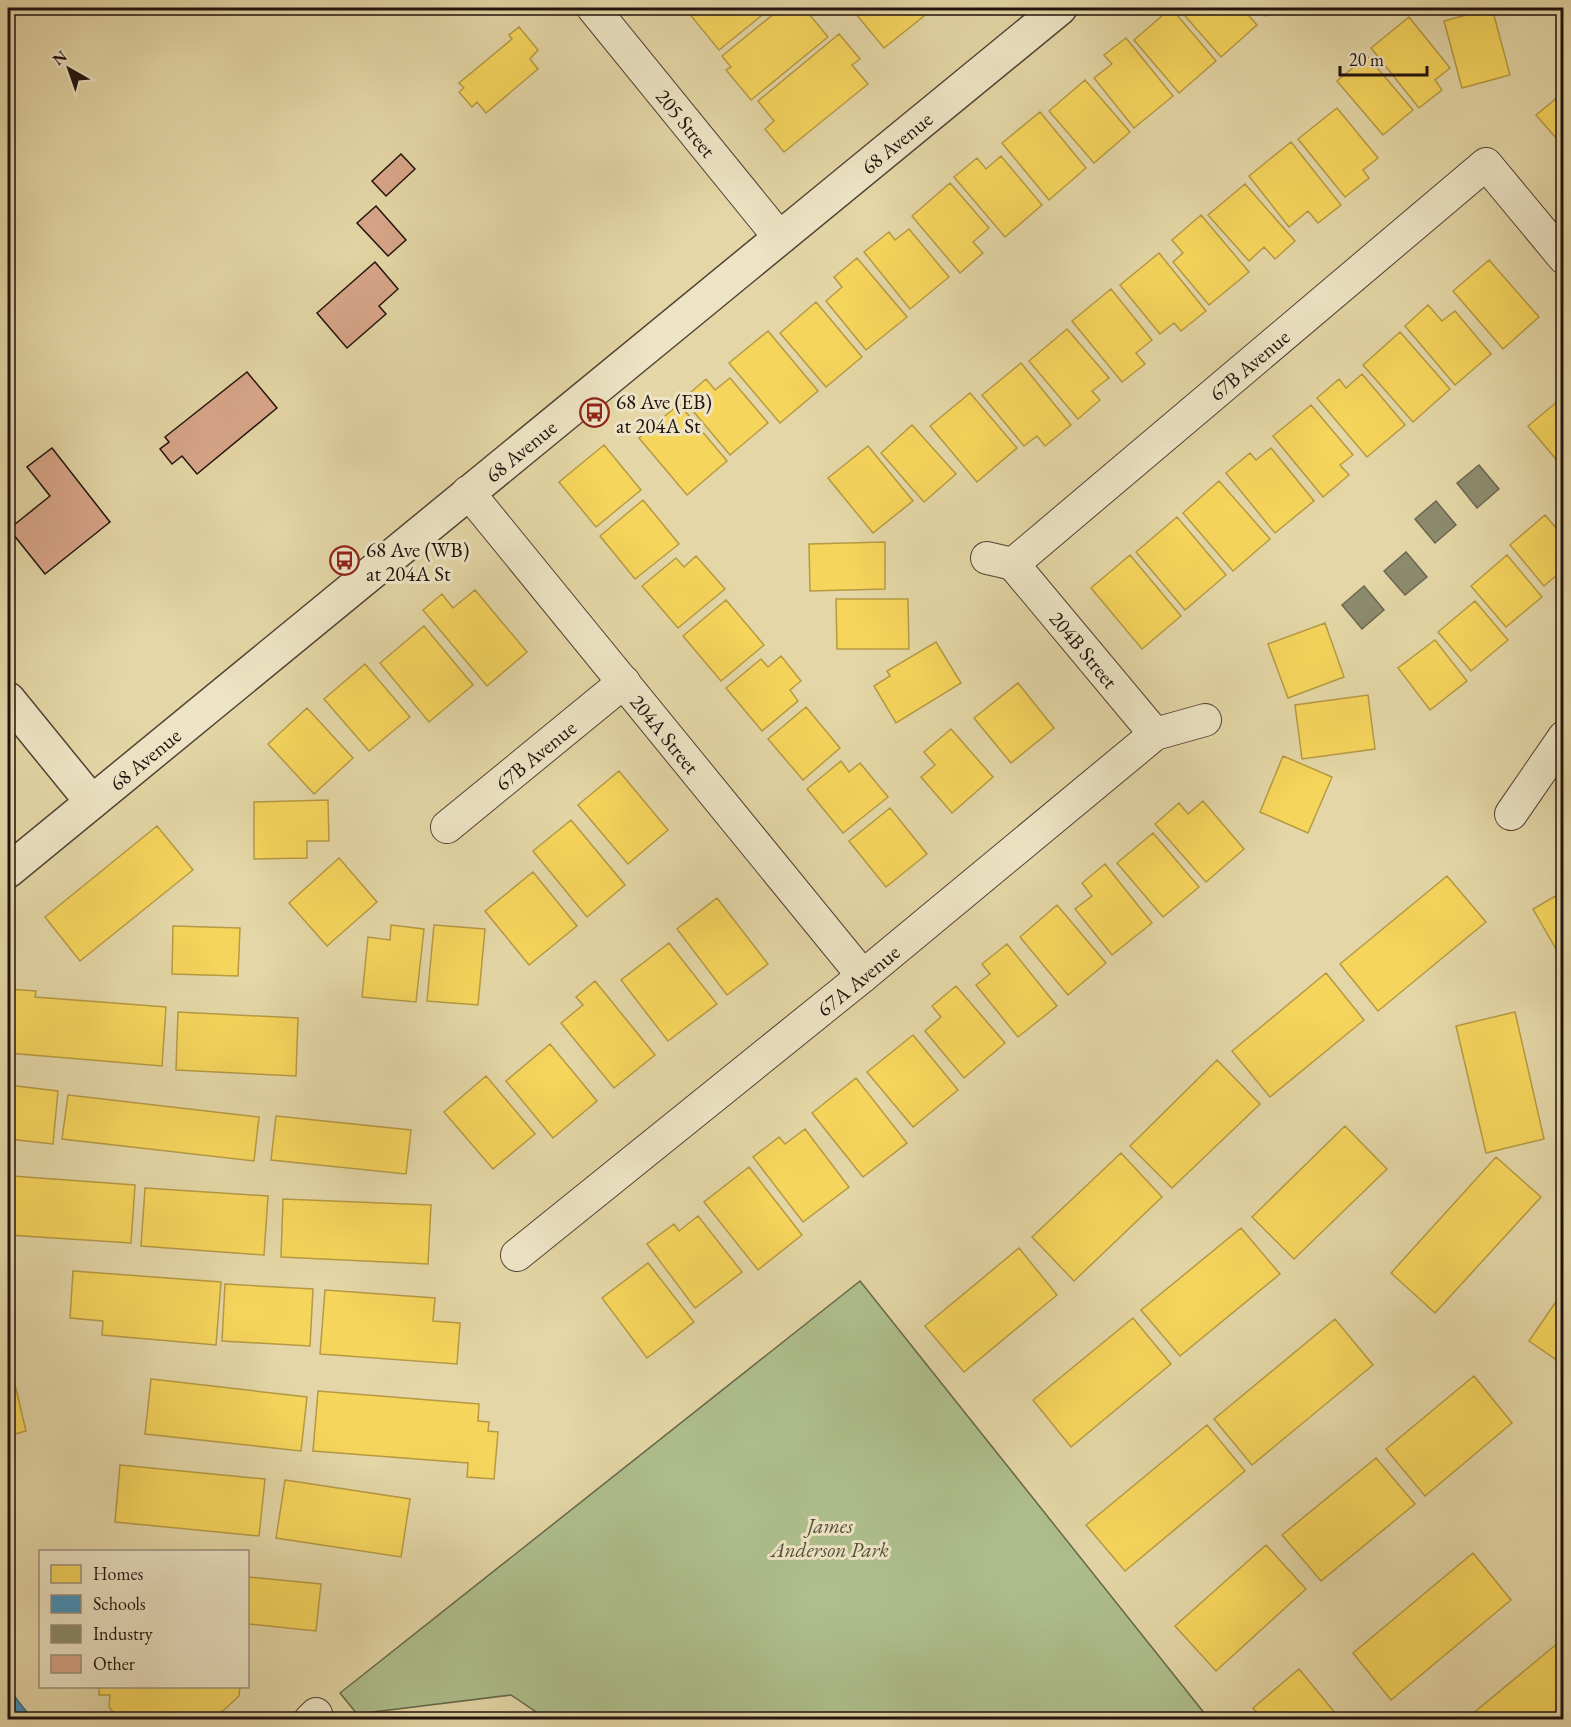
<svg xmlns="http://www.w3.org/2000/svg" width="1571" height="1727" viewBox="0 0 1571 1727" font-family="'EB Garamond',serif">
	<rect width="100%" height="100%" fill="#e4d6a6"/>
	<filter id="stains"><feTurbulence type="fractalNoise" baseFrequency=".00333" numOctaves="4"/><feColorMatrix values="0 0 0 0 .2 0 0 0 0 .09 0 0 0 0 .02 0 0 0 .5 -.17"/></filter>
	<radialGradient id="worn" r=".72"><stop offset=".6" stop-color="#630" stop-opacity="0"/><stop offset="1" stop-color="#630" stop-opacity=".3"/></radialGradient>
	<path fill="#aebf8c" stroke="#67684c" stroke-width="1.5" d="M860,1281l349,438 -661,1 -37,-25 -154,19 -17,-21z"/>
	<path fill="#f6d55c" stroke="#b69a44" stroke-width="1.5" d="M691,8h80l-52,42 -32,-39z
		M781,8h23l24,29 -77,63 -25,-30 5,-3 -9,-11z
		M851,8h83l-50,40z
		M1171,8l45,53 -37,32 -45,-53z
		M1178,8h64l15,17 -36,32z
		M1259,8h18l-11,8z
		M1492,8l18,67 -48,13 -18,-67z
		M1409,17l41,51 -15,12 7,10 -23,18 -48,-60z
		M519,27l19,23 -8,9 8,10 -52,44 -9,-11 -5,5 -13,-15 5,-4 -5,-5 53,-44 -3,-4z
		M839,34l21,25 -8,6 16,19 -84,68 -19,-23 9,-8 -16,-20z
		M1126,38l47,58 -39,32 -40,-50 18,-14 -8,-9z
		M1367,56l46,54 -30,25 -46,-54z
		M1085,80l45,52 -36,31 -45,-52z
		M1564,92v55l-28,-32z
		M1337,108l41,50 -15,12 6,8 -24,19 -47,-58z
		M1040,112l46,56 -37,32 -47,-57z
		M1291,142l50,63 -23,18 -10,-12 -19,16 -40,-51z
		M1001,156l41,49 -37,32 -51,-60 23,-19 9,11z
		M950,183l39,45 -16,14 10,11 -23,20 -48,-57z
		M1245,184l50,57 -20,18 -11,-12 -15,14 -41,-46z
		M1201,215l48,57 -40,33 -36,-43 10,-9 -11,-13z
		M909,229l40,48 -39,32 -46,-57 25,-20 6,8z
		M1159,253l47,58 -25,20 -7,-8 -14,11 -40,-49z
		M857,258l50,59 -41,33 -40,-49 16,-14 -8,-10z
		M1489,260l50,57 -36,32 -50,-58z
		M1111,289l41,51 -16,13 9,11 -23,18 -50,-61z
		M816,302l46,55 -36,30 -46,-54z
		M1428,305l14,16 13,-10 36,43 -36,31 -50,-59z
		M1067,329l42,49 -17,13 8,9 -22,19 -49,-58z
		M768,331l50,60 -38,32 -51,-60z
		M1400,332l50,57 -37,33 -50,-57z
		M1021,363l50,62 -26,21 -8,-10 -13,10 -42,-51z
		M1362,374l43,51 -38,32 -50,-59 22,-19 7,9z
		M730,378l38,45 -38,32 -47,-56 23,-20 9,11z
		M970,393l47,55 -40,34 -47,-56z
		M1564,396v66l-4,2 -32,-38z
		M679,404l48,57 -40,34 -48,-57z
		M1311,405l42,50 -13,10 9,10 -26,22 -50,-61z
		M912,425l44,49 -32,28 -43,-49z
		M604,445l37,45 -45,37 -37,-45z
		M868,446l45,55 -40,32 -45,-55z
		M1271,448l43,53 -39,32 -49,-60 24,-20 6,7z
		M1219,481l51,58 -37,32 -50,-58z
		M643,500l36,44 -44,35 -35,-43z
		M1545,515l19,22v32l-20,17 -34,-41z
		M1177,517l49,58 -41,35 -49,-58z
		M885,542v47l-75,2 -1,-47z
		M1130,555l51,61 -39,33 -51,-61z
		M1507,555l35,42 -36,30 -35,-41z
		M696,556l29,33 -47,39 -36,-42 34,-28 8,9z
		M475,590l52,62 -40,34 -64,-76 19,-16 11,14z
		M836,599h72l1,50h-72z
		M726,600l38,45 -43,36 -38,-45z
		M1475,601l33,39 -37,31 -33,-39z
		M1325,623l19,54 -56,21 -20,-54z
		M424,626l49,59 -44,37 -49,-59z
		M1435,640l32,41 -37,29 -32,-42z
		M936,642l25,41 -65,40 -22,-37 16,-10 -3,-5z
		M781,656l20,25 -11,9 8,11 -36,30 -36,-43 35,-29 7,8z
		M365,664l45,53 -41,34 -45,-52z
		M1018,683l36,45 -43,35 -37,-45z
		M1368,695l7,54 -73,10 -7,-54z
		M806,707l34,41 -37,32 -35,-41z
		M307,708l46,50 -39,36 -46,-50z
		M951,729l42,48 -41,36 -31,-36 14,-12 -11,-13z
		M1283,756l49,21 -24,56 -48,-21z
		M841,761l8,11 11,-9 28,34 -45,36 -36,-44z
		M619,771l49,59 -40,34 -50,-59z
		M328,800l1,41h-22v17l-53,1v-57z
		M1203,801l41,48 -38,33 -51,-58 24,-21 9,11z
		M890,808l37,46 -41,33 -37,-46z
		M571,820l54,65 -38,32 -54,-66z
		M157,826l36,44 -113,91 -35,-44z
		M1153,833l46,54 -36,30 -46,-54z
		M339,858l38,44 -50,44 -38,-43z
		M1105,864l47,59 -40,32 -37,-46 17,-13 -10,-13z
		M533,872l44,54 -48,39 -44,-54z
		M1447,876l39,46 -108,89 -38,-47z
		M1564,891v72l-31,-54z
		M717,898l51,66 -41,31 -50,-66z
		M1057,905l49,58 -38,32 -48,-58z
		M391,925l33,4 -8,73 -54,-5 6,-60 22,3z
		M434,925l51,4 -7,76 -51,-4z
		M173,926l67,2 -2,48 -66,-2z
		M669,943l48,61 -49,37 -47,-61z
		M1007,944l50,62 -39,31 -42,-52 14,-11 -8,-10z
		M1326,973l38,47 -94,77 -38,-46z
		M595,981l60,74 -41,33 -53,-65 22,-18 -7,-8z
		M956,986l49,57 -41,35 -39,-47 16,-14 -9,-11z
		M8,989l28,2 -1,6 131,10 -4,59 -154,-13z
		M178,1012l120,6 -2,58 -120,-6z
		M1515,1012l29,127 -58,14 -30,-127z
		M913,1035l45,55 -45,37 -46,-55z
		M550,1044l47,57 -44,37 -47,-57z
		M1217,1060l43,44 -88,84 -42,-42z
		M486,1076l49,58 -42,35 -49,-57z
		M856,1078l51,65 -44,34 -51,-64z
		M8,1085l50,6 -5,53 -45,-5z
		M68,1095l191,22 -5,44 -192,-22z
		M276,1116l135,14 -5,44 -135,-14z
		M1345,1126l42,43 -93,90 -42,-42z
		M805,1129l44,58 -46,35 -50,-65 26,-20 6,7z
		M1121,1153l41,44 -88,84 -42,-44z
		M1496,1157l45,40 -106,116 -44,-40z
		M749,1167l53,68 -44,35 -54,-68z
		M12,1176l123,9 -4,58 -123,-8z
		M145,1188l123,8 -4,59 -123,-9z
		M283,1199l148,6 -3,59 -147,-7z
		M698,1216l44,56 -47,36 -48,-64 27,-20 5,7z
		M1241,1228l39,46 -100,82 -39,-46z
		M1019,1248l38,47 -93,77 -39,-46z
		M648,1263l46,59 -47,36 -45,-60z
		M73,1271l148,11 -5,63 -114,-10 1,-14 -33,-3z
		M225,1284l88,5 -3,57 -88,-5z
		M325,1290l110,8 -2,23 27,2 -3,41 -137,-10z
		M1564,1290v75l-35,-24z
		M1133,1318l38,46 -100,83 -38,-47z
		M1335,1319l38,46 -121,100 -38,-46z
		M12,1372l14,59 -18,5v-63z
		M1474,1376l38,47 -87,73 -39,-47z
		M151,1379l156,18 -6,54 -156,-17z
		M318,1391l161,13 -1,17 11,1 -1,9 10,1 -4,47 -27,-2 1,-14 -155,-12z
		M1207,1425l38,46 -120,100 -39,-46z
		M1376,1458l39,46 -94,77 -39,-46z
		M120,1465l145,14 -6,57 -144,-14z
		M285,1480l125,19 -9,58 -125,-19z
		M1266,1545l40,44 -90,82 -41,-45z
		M1473,1553l38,47 -120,100 -38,-47z
		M248,1577l73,7 -5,47 -68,-7z
		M1564,1638v78l-4,4h-95z
		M1299,1669l42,51h-79l-9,-12z
		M99,1686h141l-1,10 -26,24h-72l-24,-3 -8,-10 1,-12h-11z"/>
	<path fill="#4393c3" stroke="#386c8c" stroke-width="1.5" d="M8,1688l25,32h-25z"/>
	<path fill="#8c8c6e" stroke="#6c6751" stroke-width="1.5" d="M1479,465l20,24 -22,19 -20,-25z
		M1436,501l20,24 -21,18 -20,-24z
		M1406,552l21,25 -22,18 -21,-24z
		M1364,586l20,24 -22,19 -20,-24z"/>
	<path fill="#d8a589" stroke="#20120d" stroke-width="1.5" d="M401,154l14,15 -29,27 -14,-15z
		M376,206l30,34 -18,16 -31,-33z
		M375,262l23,27 -19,17 7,8 -39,34 -30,-35z
		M247,372l30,36 -80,66 -15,-18 -10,8 -12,-15 9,-7 -4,-5z
		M52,448l58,74 -65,52 -36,-45 41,-33 -23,-29z"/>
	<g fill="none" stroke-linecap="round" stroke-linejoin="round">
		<defs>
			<g id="minor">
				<path id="s1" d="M593,8l187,230"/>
				<path id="s2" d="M468,492l395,484"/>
				<path d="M987,558l26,6"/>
				<path id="s3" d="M1013,564l473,-400 78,94"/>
				<path id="s4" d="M1013,564l142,170"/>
				<path d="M1511,814l53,-77"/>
				<path id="s5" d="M447,827l177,-145"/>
				<path id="s6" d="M517,1255l346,-279 292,-242 50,-14"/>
				<path d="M310,1720l6,-6"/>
			</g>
			<g id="tertiary">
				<path d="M8,699l84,103"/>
				<path id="s7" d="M8,871l1052,-863"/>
			</g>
		</defs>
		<use href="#minor" stroke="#514333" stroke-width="34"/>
		<use href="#tertiary" stroke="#514333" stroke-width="36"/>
		<use href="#minor" stroke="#ede4c5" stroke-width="32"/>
		<use href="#tertiary" stroke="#ede4c5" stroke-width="33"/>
	</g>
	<defs>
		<symbol id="bus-ring" viewBox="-11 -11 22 22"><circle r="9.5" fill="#ede4c5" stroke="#8f2418" stroke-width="1.5"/><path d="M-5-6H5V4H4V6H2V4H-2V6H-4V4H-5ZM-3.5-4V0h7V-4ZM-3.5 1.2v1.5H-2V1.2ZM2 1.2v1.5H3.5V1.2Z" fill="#8f2418"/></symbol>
	</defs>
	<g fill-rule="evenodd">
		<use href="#bus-ring" x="578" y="396" width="33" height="33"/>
		<use href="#bus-ring" x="328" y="544" width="33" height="33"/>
	</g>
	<g text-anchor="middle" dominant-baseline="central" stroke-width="6" stroke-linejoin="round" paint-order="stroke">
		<g font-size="21" fill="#20120d" stroke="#ede4c5">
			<text stroke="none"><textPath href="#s1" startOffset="148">205 Street</textPath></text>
			<text stroke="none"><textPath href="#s7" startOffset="1149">68 Avenue</textPath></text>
			<text stroke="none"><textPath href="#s3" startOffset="309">67B Avenue</textPath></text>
			<text stroke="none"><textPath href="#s7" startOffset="663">68 Avenue</textPath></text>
			<text stroke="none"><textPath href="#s4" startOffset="111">204B Street</textPath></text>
			<text stroke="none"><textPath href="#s2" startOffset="312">204A Street</textPath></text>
			<text stroke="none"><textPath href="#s5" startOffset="114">67B Avenue</textPath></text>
			<text stroke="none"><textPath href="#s7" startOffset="177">68 Avenue</textPath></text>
			<text stroke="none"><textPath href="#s6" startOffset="438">67A Avenue</textPath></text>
		</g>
		<g font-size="21" fill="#20120d" stroke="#ede4c5" text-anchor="start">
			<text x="616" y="401">68 Ave (EB)<tspan x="616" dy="24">at 204A St</tspan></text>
			<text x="366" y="549">68 Ave (WB)<tspan x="366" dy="24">at 204A St</tspan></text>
		</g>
		<g font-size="21" font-style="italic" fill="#524f39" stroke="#ede4c5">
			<text x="830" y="1525">James<tspan x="830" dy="24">Anderson Park</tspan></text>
		</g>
	</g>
	<rect width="1571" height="1727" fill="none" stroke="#e4d6a6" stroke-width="30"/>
	<rect x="9" y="9" width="1553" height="1709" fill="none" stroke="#20120d" stroke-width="3"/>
	<rect x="15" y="15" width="1541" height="1697" fill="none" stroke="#20120d" stroke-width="1.5"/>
	<rect x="39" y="1550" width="210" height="138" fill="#ede4c5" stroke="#9b907b" stroke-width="1.5"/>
	<rect x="51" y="1565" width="30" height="18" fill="#f6d55c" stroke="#9b907b" stroke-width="1.5"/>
	<text x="93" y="1580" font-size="18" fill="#20120d">Homes</text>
	<rect x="51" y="1595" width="30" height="18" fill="#4393c3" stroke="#9b907b" stroke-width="1.5"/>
	<text x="93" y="1610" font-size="18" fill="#20120d">Schools</text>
	<rect x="51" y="1625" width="30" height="18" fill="#8c8c6e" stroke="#9b907b" stroke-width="1.5"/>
	<text x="93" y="1640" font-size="18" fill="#20120d">Industry</text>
	<rect x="51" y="1655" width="30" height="18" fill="#d8a589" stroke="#9b907b" stroke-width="1.5"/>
	<text x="93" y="1670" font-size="18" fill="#20120d">Other</text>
	<g transform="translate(69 69) rotate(320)" stroke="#ede4c5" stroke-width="4.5" paint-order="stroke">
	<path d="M0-4.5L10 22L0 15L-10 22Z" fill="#20120d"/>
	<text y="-9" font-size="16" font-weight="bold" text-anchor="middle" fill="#20120d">N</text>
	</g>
	<path d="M1340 66v9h87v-9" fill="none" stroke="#20120d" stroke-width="3"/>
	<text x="1349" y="66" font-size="18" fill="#20120d" stroke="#ede4c5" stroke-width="4.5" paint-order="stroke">20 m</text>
	<rect width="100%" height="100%" filter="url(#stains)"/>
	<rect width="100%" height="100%" fill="url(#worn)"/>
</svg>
